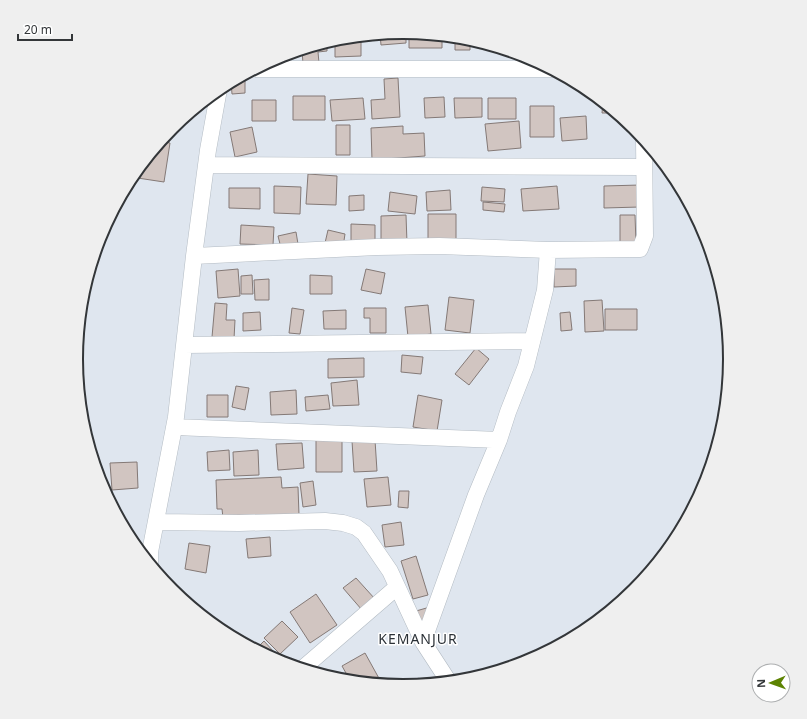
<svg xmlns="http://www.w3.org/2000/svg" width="807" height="719" viewBox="0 0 807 719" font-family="'Noto Sans',sans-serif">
	<rect width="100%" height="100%" fill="#dfe6ef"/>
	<path fill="#d1c5c1" stroke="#847976" d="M406,32v11l-25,2 -1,-11z
		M409,33l33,3v12h-33z
		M361,36v20l-26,1v-17z
		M455,37l15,2v11h-15z
		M327,42v9l-9,1 1,11 -16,1 -1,-14z
		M238,78h7v15l-13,1 -1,-12z
		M398,78l2,39 -28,2 -1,-19 14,-1 -1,-20z
		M293,96h32v24h-32z
		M444,97l1,20 -20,1 -1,-20z
		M363,98l2,21 -33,2 -2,-21z
		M454,98h28v19l-27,1z
		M488,98h28v21h-28z
		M252,100h24v21h-24z
		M603,101l14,12h-15z
		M530,106h24v31h-24z
		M586,116l1,23 -25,2 -2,-23z
		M519,121l2,27 -33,3 -3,-27z
		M336,125h14v30h-14z
		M403,126v8l21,-1 1,23 -53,4 -1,-32z
		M252,127l5,25 -22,5 -5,-25z
		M161,141l9,2 -6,39 -33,-5z
		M308,174l29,2 -1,29 -30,-1z
		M640,185v22l-36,1v-22z
		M274,186l27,1 -1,27 -26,-1z
		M557,186l2,23 -36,2 -2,-22z
		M482,187l23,2 -1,13 -23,-1z
		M229,188h31v21l-31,-1z
		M450,190l1,20 -24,1 -1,-19z
		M390,192l27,4 -2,18 -27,-3z
		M364,195v15l-15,1v-15z
		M483,202l22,2 -1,8 -21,-2z
		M428,214h28v25h-28z
		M406,215l1,28h-26v-27z
		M620,215h15l1,28 -16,1z
		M351,224l24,1v20h-24z
		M241,225l33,2 -1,18 -33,-1z
		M328,230l17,4 -2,13 -18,-4z
		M296,232l2,12 -17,4 -3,-12z
		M238,269l2,27 -22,2 -2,-27z
		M366,269l19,4 -4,21 -20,-4z
		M554,269h22v17l-22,1z
		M252,275l1,19h-12v-18z
		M310,275l22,1v18h-22z
		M269,279v21h-14l-1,-20z
		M449,297l25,3 -4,33 -25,-3z
		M602,300l2,31 -19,1 -1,-31z
		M215,303l12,1 -1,16h9l-1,19 -22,-2z
		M428,305l3,29 -23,3 -3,-30z
		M292,308l12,2 -4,24 -11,-1z
		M364,308h22v25h-16v-15h-6z
		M605,309h32v21h-32z
		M346,310v19h-22l-1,-18z
		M260,312l1,18 -18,1v-18z
		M570,312l2,18 -11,1 -1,-18z
		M476,348l13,11 -20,26 -14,-11z
		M402,355l21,2 -2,17 -20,-2z
		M364,358v19l-36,1v-19z
		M357,380l2,25 -26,1 -2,-23z
		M236,386l13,2 -4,22 -13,-3z
		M296,390l1,24 -26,1 -1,-23z
		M207,395h21v22h-21z
		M328,395l2,14 -24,2 -1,-14z
		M418,395l24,5 -5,31 -24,-4z
		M316,440h26v32h-26z
		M375,440l2,31 -23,1 -2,-31z
		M302,443l2,25 -26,2 -2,-26z
		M229,450l1,20 -22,1 -1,-19z
		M258,450l1,25 -25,1 -1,-24z
		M137,462l1,26 -26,2 -2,-27z
		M281,477l1,11 16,-1 1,28 -76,3 -1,-9h-5l-1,-29z
		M388,477l3,28 -24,2 -3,-28z
		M313,481l3,24 -13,2 -3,-24z
		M399,491h10l-1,17 -10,-1z
		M401,522l3,23 -19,2 -3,-22z
		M270,537l1,19 -23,2 -2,-19z
		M189,543l21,3 -4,27 -21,-4z
		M416,556l12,39 -15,4 -12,-38z
		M356,578l19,21 -13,11 -19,-22z
		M316,594l21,31 -27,18 -20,-31z
		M430,607l3,14 -13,3 -4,-13z
		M282,621l16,16 -18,17 -16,-16z
		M264,641l20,22 -1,1 -28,-14z
		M365,653l16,29 -5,2 -25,-2 -9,-16z
		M419,678l5,7 -15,1z"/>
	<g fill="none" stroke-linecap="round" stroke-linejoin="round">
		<defs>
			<path id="street" d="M256,69h296
				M206,165l437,2
				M194,256l183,-9 62,-1 109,4
				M184,345l348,-4
				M175,427l324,13
				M157,522l82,1 86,-2 18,2 13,4 8,6 26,38 33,71 26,40
				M150,564v-12l26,-135 18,-161 14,-106 11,-61
				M423,642l53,-147 23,-55 9,-28 18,-46 19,-76 3,-40 92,-1 5,-13 -1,-97
				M302,669l95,-82"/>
		</defs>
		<use href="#street" stroke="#b3bbc3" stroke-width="17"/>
		<use href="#street" stroke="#fff" stroke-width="16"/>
	</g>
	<g text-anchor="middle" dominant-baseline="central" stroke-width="3" stroke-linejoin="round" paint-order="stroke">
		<g font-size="14" letter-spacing="1" fill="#2b3137" stroke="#fff">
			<text x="418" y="638">KEMANJUR</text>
		</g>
	</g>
	<path d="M0 0H807V719H0ZM83 359a320 320 0 1 1 640 0a320 320 0 1 1-640 0Z" fill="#efefef" fill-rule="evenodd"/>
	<path fill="none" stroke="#333639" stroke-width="2" d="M83 359a320 320 0 1 1 640 0a320 320 0 1 1-640 0Z"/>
	<g transform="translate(771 683) rotate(268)"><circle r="19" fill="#ffffff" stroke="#adafb0"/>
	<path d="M0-3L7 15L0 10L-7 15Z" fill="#5d8302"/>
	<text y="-6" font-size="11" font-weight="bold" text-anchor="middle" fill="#333639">N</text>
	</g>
	<path d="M18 34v6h54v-6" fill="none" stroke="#333639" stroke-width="2"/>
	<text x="24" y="34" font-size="12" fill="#333639" stroke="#ffffff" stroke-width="3" paint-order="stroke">20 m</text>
</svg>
